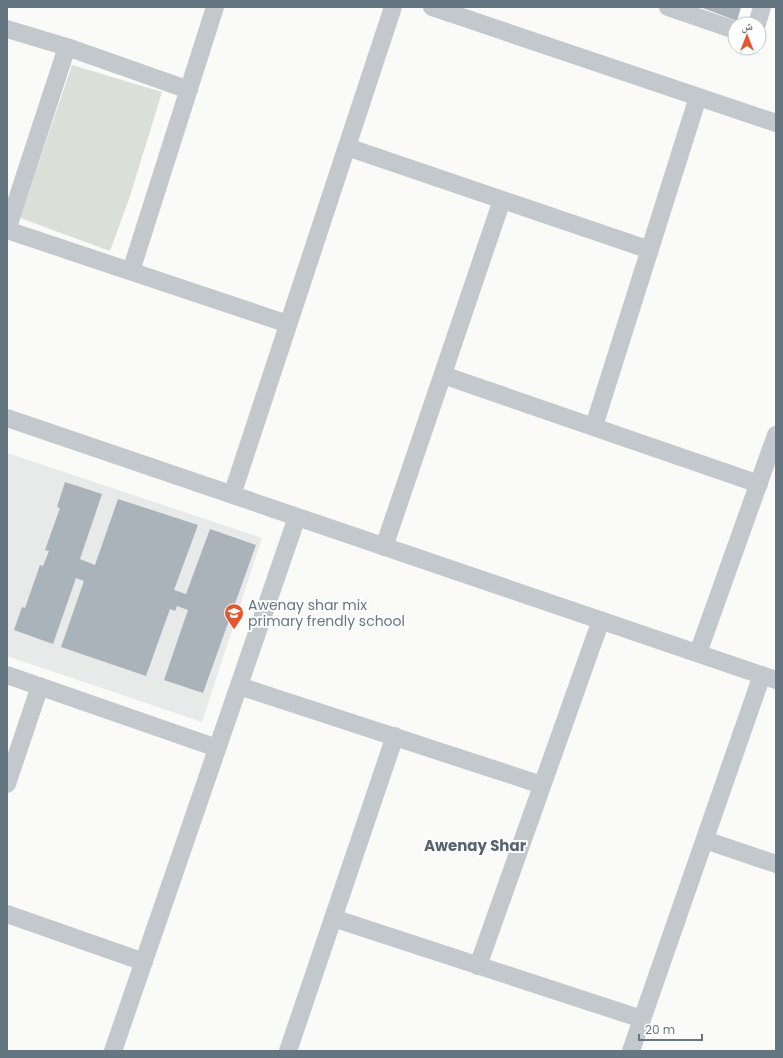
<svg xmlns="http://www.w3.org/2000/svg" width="783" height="1058" viewBox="0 0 783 1058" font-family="Poppins,'Noto Naskh Arabic',sans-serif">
	<rect width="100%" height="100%" fill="#fafaf8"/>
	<path fill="#e8e9e9" d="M7,453l255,85 -60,184 -195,-66z"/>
	<path fill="#dadfd7" d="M72,65l90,27 -32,104 -20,55 -90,-33z"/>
	<path fill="#aab3b9" d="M700,7h41l-4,14z
		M65,482l37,12 -22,65 15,6 23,-66 80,26 -24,65 12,4 24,-65 46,16 -53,148 -39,-13 24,-70 -11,-4 -2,5 -5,-2 -24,67 -85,-29 23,-66 -8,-3 -23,66 -39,-14 8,-23 3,1 15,-43 3,1 6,-15 -4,-1 15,-42 -3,-1z"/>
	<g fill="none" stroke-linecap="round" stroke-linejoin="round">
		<path stroke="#c3c8cc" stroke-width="18" d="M432,7l344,116
			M668,7l67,23
			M757,24l5,-17
			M7,29l60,18 122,43
			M347,147l303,103
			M7,230l281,94
			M7,230l60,-183
			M131,271l84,-264
			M443,375l316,109
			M7,418l769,262
			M594,426l104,-329
			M232,495l161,-488
			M384,547l118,-347
			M698,653l78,-218
			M7,675l210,73
			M239,686l303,99
			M7,784l33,-98
			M705,840l71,24
			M7,914l137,48
			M333,918l309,101
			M478,966l123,-346
			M113,1051l184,-534
			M288,1051l107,-315
			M631,1051l131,-376"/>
	</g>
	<defs>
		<symbol id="school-pin" viewBox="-11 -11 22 30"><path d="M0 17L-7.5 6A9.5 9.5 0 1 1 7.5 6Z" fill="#e4572e" stroke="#fff"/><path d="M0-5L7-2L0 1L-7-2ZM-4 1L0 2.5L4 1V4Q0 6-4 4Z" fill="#fff"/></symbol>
	</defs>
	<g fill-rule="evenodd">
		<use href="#school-pin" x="223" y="602" width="22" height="30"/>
	</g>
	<g text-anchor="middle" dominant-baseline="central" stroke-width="4" stroke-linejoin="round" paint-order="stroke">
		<g font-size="14" fill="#657683" stroke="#fff" text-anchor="start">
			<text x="248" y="605">Awenay shar mix<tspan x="248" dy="16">primary frendly school</tspan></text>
		</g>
		<g font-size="15" font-weight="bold" fill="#57646e" stroke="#fff">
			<text x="475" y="845">Awenay Shar</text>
		</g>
	</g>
	<rect width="783" height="1058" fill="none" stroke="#657683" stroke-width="16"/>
	<g transform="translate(747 36)"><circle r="19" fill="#ffffff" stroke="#c1c8cd"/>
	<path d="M0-3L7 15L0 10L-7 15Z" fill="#e4572e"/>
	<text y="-6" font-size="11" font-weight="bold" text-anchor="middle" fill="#657683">ش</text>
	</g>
	<path d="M639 1034v6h63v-6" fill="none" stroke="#657683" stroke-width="2"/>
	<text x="645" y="1034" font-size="12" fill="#657683" stroke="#ffffff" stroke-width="3" paint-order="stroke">20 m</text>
</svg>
